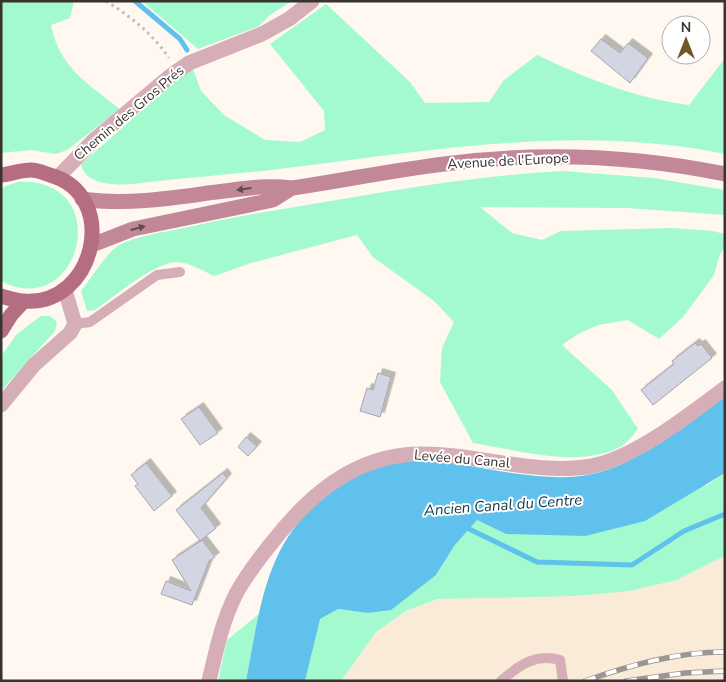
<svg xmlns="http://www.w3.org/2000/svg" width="726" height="682" viewBox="0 0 726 682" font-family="'Nunito Sans',sans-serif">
	<defs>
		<filter id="shadow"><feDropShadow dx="4.5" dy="-4.5" stdDeviation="0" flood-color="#0004"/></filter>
	</defs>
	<rect width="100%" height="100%" fill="#fef8f0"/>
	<path fill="#faebd8" d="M725,556v125h-384l35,-49 30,-21 31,-12 46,-1 194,-18z"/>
	<path fill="#a3facf" d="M1,1h73l-4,17 -19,7c8,42 37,59 69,84l-53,41 -11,4 -25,-4 -30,3z
		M142,1h150l-22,14 -11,11 -61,23z
		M326,4l84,78 15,21 64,-1 15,-22 33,-25c48,23 98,43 152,50l36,-47v96c-152,-31 -302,-2 -454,16 -38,4 -75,7 -113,11 -14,1 -31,5 -45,3 -14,-1 -29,-5 -32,-20l98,-86 14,-9 8,22 23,24 41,25 35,2 25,-12 -1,-19 -54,-67z
		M563,171l91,7 71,12v25l-98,-7 -147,-1 32,26 30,7 19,-9 111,-3 41,3 12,3v13l-5,7 -6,21 -31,42 -24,22 -31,-19 -30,5 -20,9 -16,11 50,45 26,39c-5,6 -10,13 -16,17 -41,23 -105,4 -149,-3l-33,-61 2,-34 12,-26 -20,-21 -61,-44 -16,-22 -106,28 -37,13c-11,-5 -26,-15 -40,-14 -24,4 -59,34 -79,48l-8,1 -6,-20c10,-12 26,-39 38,-46 16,-8 37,-12 55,-15 32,-7 64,-14 97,-19 97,-16 193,-35 292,-40z
		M17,182c100,-6 64,141 -16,99v-93z
		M41,316h9l7,6 -2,9 -54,60v-35l16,-22z
		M725,473v83l-48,24 -48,11 -55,5 -137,3 -31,12 -30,21 -35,49h-36l14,-62 19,-10 30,4 47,-24 21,-14 17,-29 24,-26 29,14 201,-49z
		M260,613l-14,68h-28l9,-41z"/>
	<path fill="#60c2ec" d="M725,396v77l-80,48 -60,15 -79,-2 -29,-14 -23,26 -18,29 -45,35 -23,3 -30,-4 -18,10 -15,62h-59c17,-88 21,-153 105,-202 7,-4 13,-9 20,-12 10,-4 41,-9 52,-8 51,5 120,26 169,15 42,-8 99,-51 133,-78z"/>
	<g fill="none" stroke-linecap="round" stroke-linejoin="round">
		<path stroke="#60c2ec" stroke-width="5" d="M135,1l45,38 7,11
			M465,527l72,35 95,3 52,-34 41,-17"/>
	</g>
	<path fill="#d4d5e3" stroke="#a4a5b3" filter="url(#shadow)" d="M601,39l19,14 8,-10 20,15 -18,25 -39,-32z
		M695,343l3,3 3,-2 11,14 -59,47 -12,-15 33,-26 -2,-3z
		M378,373l13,4 -11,40 -20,-6 7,-23 6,2z
		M199,407l19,26 -18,12 -19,-26z
		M246,437l11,9 -9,10 -10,-9z
		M146,463l26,33 -18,15 -19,-25 3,-2 -7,-9z
		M223,473l4,5 -26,30 15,20 -16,13 -24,-31z
		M202,540l13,17 -6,4 -17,44 -31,-11 5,-13 25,10 -19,-31z"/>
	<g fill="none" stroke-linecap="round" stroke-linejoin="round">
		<path stroke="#c2bdb5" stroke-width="3" stroke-dasharray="2.5 4" stroke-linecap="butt" d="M106,1c25,16 46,32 63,57"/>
		<path stroke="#d6aeb7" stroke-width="10" d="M75,324l15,-2 67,-47 23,-3
			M501,681c18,-16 35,-28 59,-21l3,21"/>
		<path stroke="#d6aeb7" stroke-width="15" d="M58,177l36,-37 75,-63 20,-14 73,-29 27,-15 23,-18
			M1,405l33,-40 36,-32 5,-9 -10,-34
			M209,681c7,-30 13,-59 27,-87 9,-17 22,-34 34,-49 38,-49 84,-90 149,-91 56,-1 117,22 173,12 43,-8 98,-52 133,-78"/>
		<path stroke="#c38898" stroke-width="15" d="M82,199c41,6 86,0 126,-6 29,-3 56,-9 84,-5 54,-8 107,-19 161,-25 90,-11 183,-7 272,11
			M92,245l41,-16 140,-29 19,-12"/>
		<path stroke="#b46d81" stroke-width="15" d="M1,175c10,-1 20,-5 30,-5 6,0 13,3 19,5 71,20 45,132 -26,126 -8,0 -16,-3 -23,-5
			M1,331l10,-16 13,-14"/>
		<defs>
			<path id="rail" d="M585,681c46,-16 91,-29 140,-29
				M626,681l59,-8 40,-2"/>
		</defs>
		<use href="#rail" stroke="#9b9690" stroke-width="5.5"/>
		<use href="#rail" stroke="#fff" stroke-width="4" stroke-dasharray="11" stroke-linecap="butt"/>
	</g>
	<defs><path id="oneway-solid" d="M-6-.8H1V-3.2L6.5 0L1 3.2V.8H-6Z" transform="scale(1.25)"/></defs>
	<g fill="#614c4e">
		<use href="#oneway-solid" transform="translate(244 189) rotate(172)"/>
		<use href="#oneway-solid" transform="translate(138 228) rotate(-15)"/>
	</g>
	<g text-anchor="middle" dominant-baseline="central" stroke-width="4" stroke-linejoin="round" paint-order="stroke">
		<g font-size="14" fill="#37332e" stroke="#fff">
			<text transform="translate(129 113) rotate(-40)">Chemin des Gros Prés</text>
			<text transform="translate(508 161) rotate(-3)">Avenue de l'Europe</text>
			<text transform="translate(462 459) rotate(5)">Levée du Canal</text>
		</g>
		<g font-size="15" font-style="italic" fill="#0f3b4c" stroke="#fff">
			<text transform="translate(503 505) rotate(-4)">Ancien Canal du Centre</text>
		</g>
	</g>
	<rect width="726" height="682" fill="none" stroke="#37332e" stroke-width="5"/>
	<g transform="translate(686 40)"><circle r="24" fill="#ffffff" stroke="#afadab"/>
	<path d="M0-4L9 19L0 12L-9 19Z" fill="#74542a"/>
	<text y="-8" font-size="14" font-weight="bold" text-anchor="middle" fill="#37332e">N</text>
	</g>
</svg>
